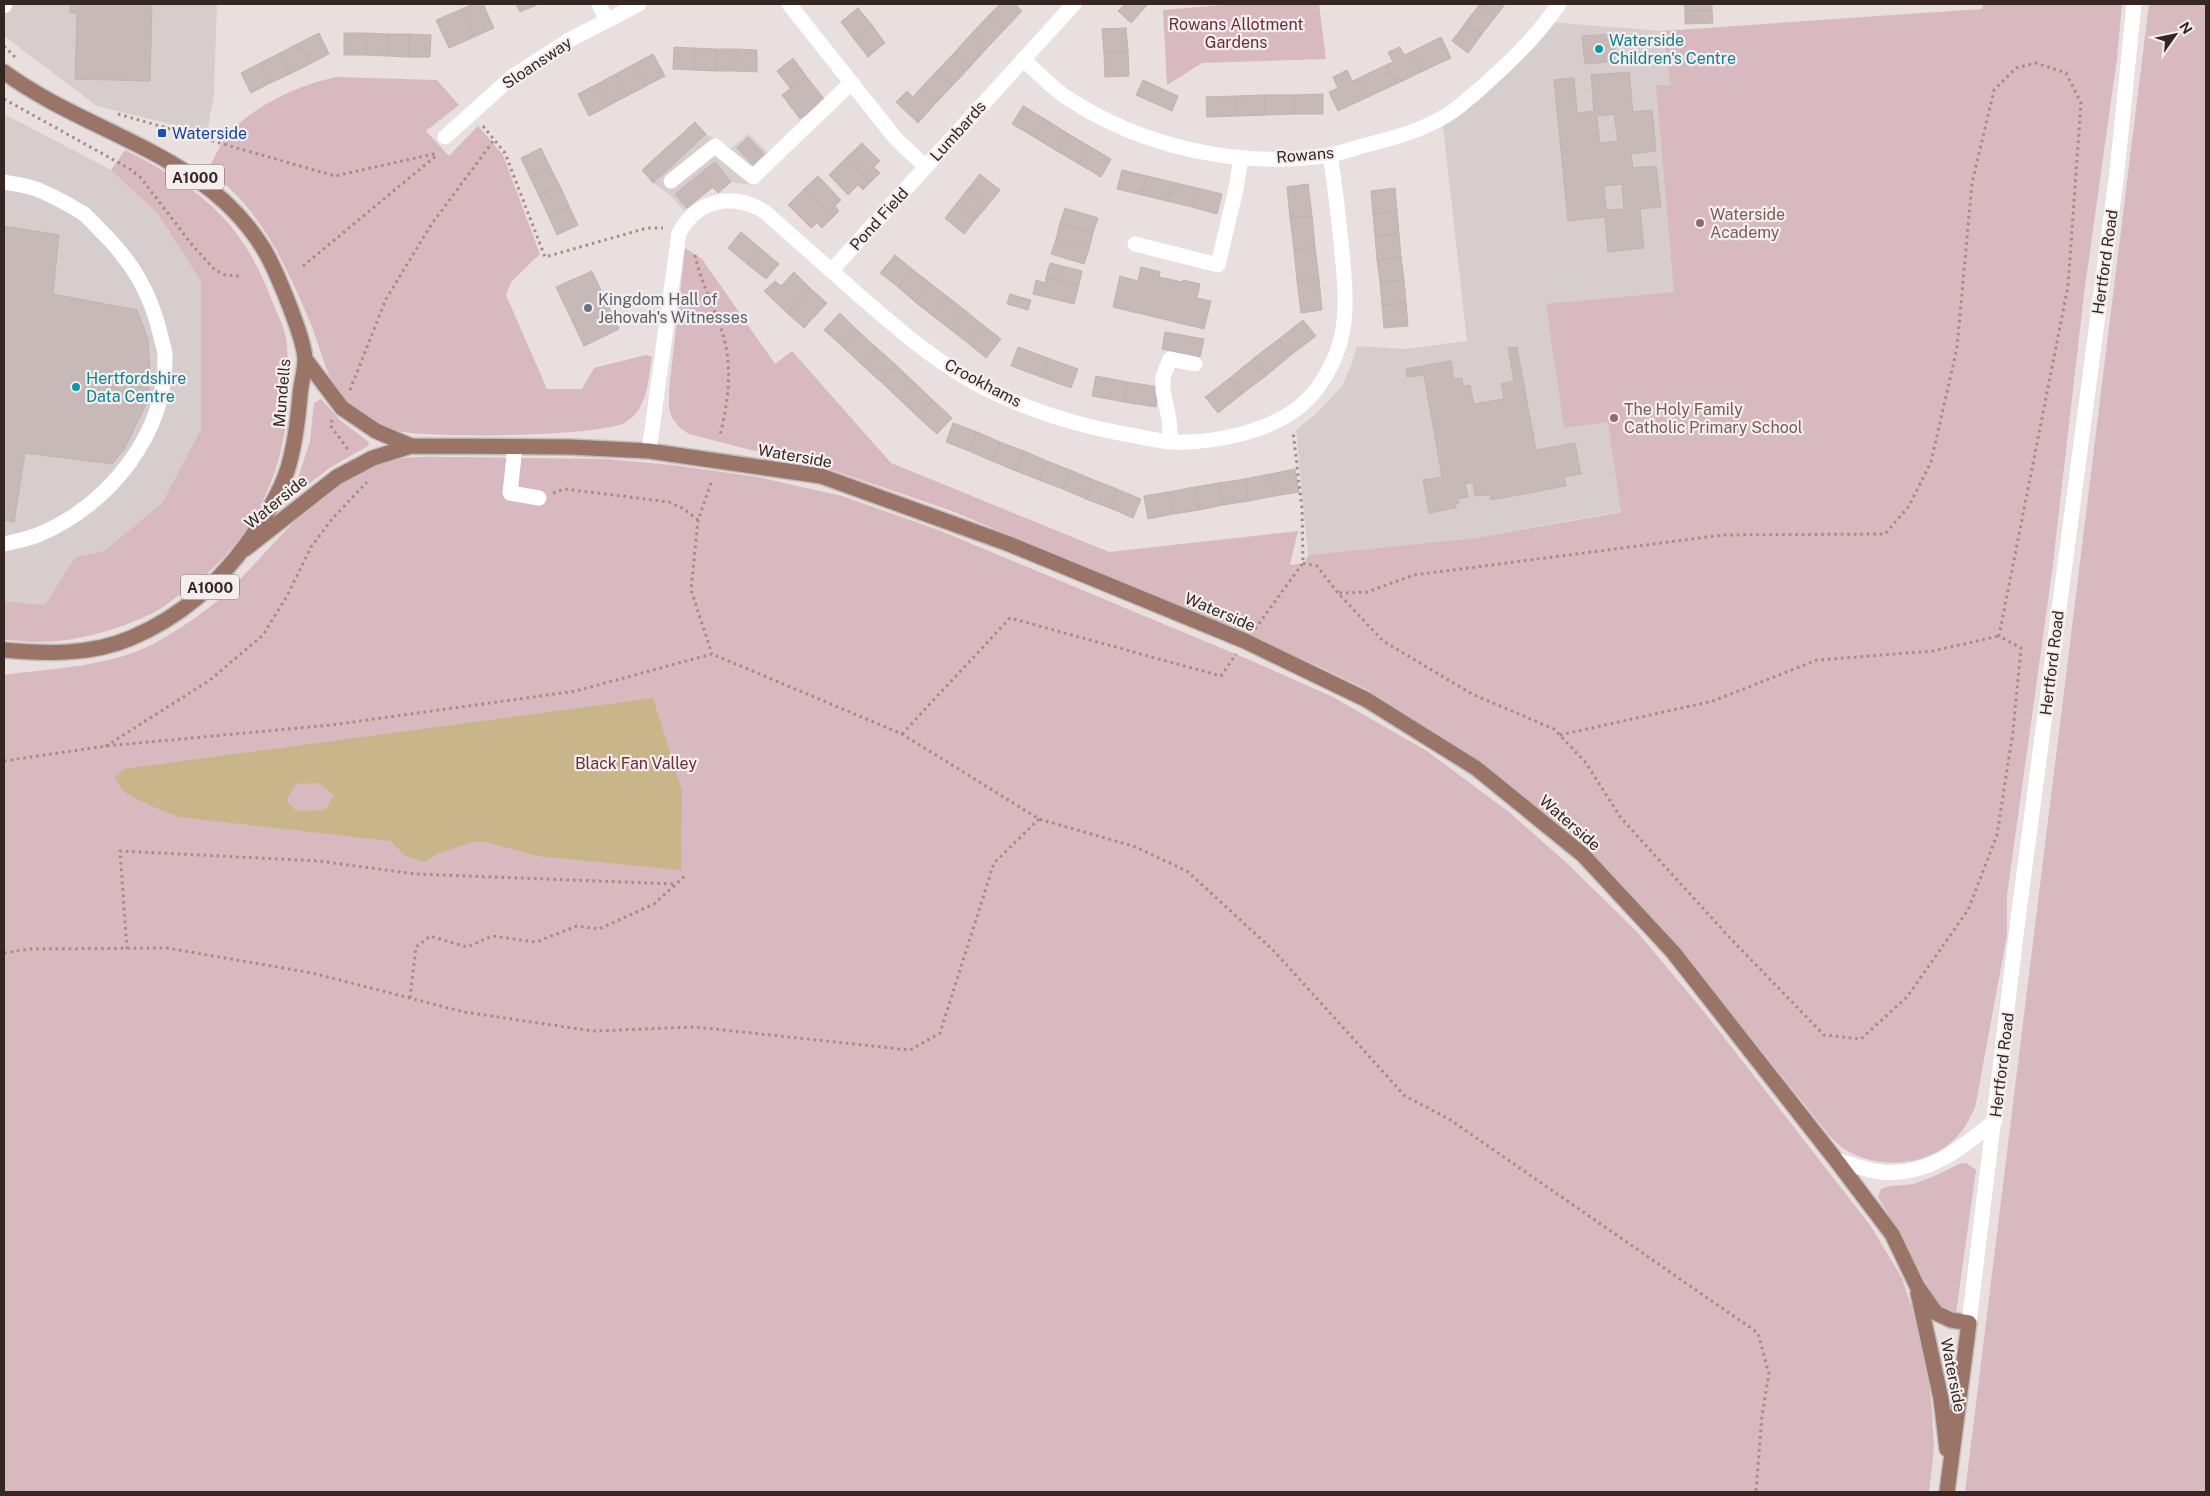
<svg xmlns="http://www.w3.org/2000/svg" width="2210" height="1496" viewBox="0 0 2210 1496" font-family="'Public Sans',sans-serif">
	<rect width="100%" height="100%" fill="#e8dfde"/>
	<path fill="#d8cdcd" d="M4,4h213l-3,90 -7,39 -110,-27 -93,-70z
		M1968,10l-346,501 -146,27 -168,17 -12,-125 21,-17 25,-27 9,-20 6,-20 49,3 61,-8 -25,-224 105,-95 116,9z
		M4,114l107,56 47,44 43,68v147l-39,74 -58,48 -29,6 -30,48 -41,-4z
		M695,122l11,12 25,14 18,-14 29,29 -24,22 -23,-3 -13,11 -6,-6 -28,24 -13,-15 -18,-13 -11,-13z"/>
	<path fill="#d8b9bf" d="M1234,4h85l7,55 -124,4 -35,22 -4,-75z
		M1983,4h139l-5,54 -33,236 -32,278 -45,323v40l-32,173c-5,8 -8,17 -14,24 -27,35 -82,39 -117,17 -6,-4 -10,-9 -15,-14l-153,-191 -63,-68 -46,-45 -68,-55 -59,-41 -72,-45 -56,-27 -360,-152 -146,-50 -55,-11 -62,-16 -9,-6 -8,-10 -3,-10v-18l16,-142 17,11 73,105 17,-13 99,112 218,89 189,-21 -8,34 15,-2 3,-8 168,-17 145,-26 -13,-90 -44,6 -18,-124 128,-12 -18,-207h15l-8,-54 319,-22z
		M2149,4h57v1488h-241z
		M336,77l101,3 22,25 -33,26 23,25 29,-30 25,29 37,99 -29,28 -5,13 41,94h35l12,-21 52,-13 6,2c-4,22 -4,52 -26,65 -24,15 -203,17 -233,8 -15,-4 -34,-15 -45,-27 -23,-24 -26,-52 -38,-81 -19,-44 -38,-89 -71,-124 -9,-10 -20,-19 -31,-29 7,-11 13,-28 22,-37 29,-29 67,-46 106,-55z
		M125,150c39,20 75,40 104,74 20,24 33,50 44,79 4,11 11,23 13,35 2,10 1,21 2,30 5,92 -30,173 -106,225 -10,7 -20,16 -31,21 -34,16 -75,28 -113,28 -11,0 -23,-2 -34,-2v-39l41,4 30,-48 29,-6 58,-48 39,-74v-147l-43,-68 -47,-44z
		M321,399l19,21 29,22 -1,4 -37,21 -25,19 -4,1 -4,-9 12,-37 4,-38z
		M462,457l144,2 66,6 86,12 84,19 99,35 311,130 81,36 94,54 82,61 60,53 70,69 66,79 165,212 32,53 22,67 8,64 2,39 -5,44h-1925v-817c49,-7 106,-8 151,-32 24,-14 48,-29 69,-48 46,-43 96,-115 158,-133 25,-7 54,-5 80,-5z
		M1961,1163h5l10,7 -20,143 -14,-4 -5,-5 -40,-76 -19,-31 3,-8c10,-5 21,-3 32,-5 17,-5 32,-13 48,-21z"/>
	<path fill="#c9b58a" fill-rule="evenodd" d="M653,698l29,93 -1,79 -144,-14 -51,-14h-14l-35,12 -13,8 -20,-7 -13,-14 -212,-24 -30,-12 -25,-13 -9,-14 8,-9zM319,783l15,12 -9,15 -29,1 -10,-11 10,-16z"/>
	<path fill="#c6b9b7" stroke="#c1b3b1" fill-rule="evenodd" d="M70,4h82l-2,77 -75,-2 2,-66h-7z
		M473,4h10l11,24 -20,9 -12,-28z
		M516,4h23l-19,8z
		M1000,4h15l7,7 -17,18 -16,-14z
		M1125,4h23l-17,19 -13,-12z
		M1480,4l16,12 -14,18 -16,-12z
		M1481,4h24l-9,12z
		M1684,4h28v6l-27,1z
		M858,8l14,17 -18,14 -13,-17z
		M462,9l12,28 -25,11 -13,-28z
		M1712,10l1,13 -28,1v-13z
		M989,15l16,14 -18,19 -15,-15z
		M1466,22l16,12 -14,19 -16,-12z
		M872,25l13,18 -17,14 -14,-18z
		M1126,28l2,23 -24,2 -2,-24z
		M319,33l10,21 -19,10 -11,-21z
		M344,33h22v22h-22z
		M366,33l22,1 -1,22 -21,-1z
		M972,33l15,15 -17,19 -15,-15z
		M388,34h21v23l-22,-1z
		M409,34l22,1 -1,22h-21z
		M1613,34l4,27 -32,3 -3,-28z
		M1441,37l10,21 -30,14 -10,-20z
		M299,43l11,21 -20,10 -10,-21z
		M674,47l20,1v22l-21,-1z
		M1400,47l4,8 7,-3 10,20 -25,12 -10,-19 7,-3 -5,-10z
		M694,48l22,1 -1,22 -21,-1z
		M716,49h20v22h-21z
		M736,49l21,1v22l-21,-1z
		M1128,51l1,25 -24,1 -1,-24z
		M955,52l15,15 -17,18 -16,-14z
		M280,53l10,21 -20,9 -10,-20z
		M653,54l12,22 -19,10 -12,-22z
		M793,58l13,18 -16,12 -13,-17z
		M260,63l10,20 -19,10 -10,-20z
		M634,64l12,22 -19,10 -11,-22z
		M1386,65l10,19 -30,14 -9,-19z
		M1347,70l5,11 5,-2 9,19 -28,13 -9,-19 9,-4 -5,-11z
		M937,71l16,14 -18,19 -15,-15z
		M1629,72l4,40 19,-2 4,41 -25,3 2,14 23,-2 5,41 -21,2 4,39 -36,4 -3,-35 -37,4 -14,-141 20,-2 3,35 17,-2 -3,-36zM1614,114l4,27 -18,2 -3,-27zM1622,184l2,25 -18,1 -2,-24z
		M616,74l11,22 -19,10 -11,-22z
		M806,76l19,24 -25,19 -18,-24z
		M1143,80l35,16 -6,15 -36,-16z
		M597,84l11,22 -19,10 -11,-22z
		M920,89l15,15 -17,19 -22,-21 11,-11 6,6z
		M1323,94v20h-29v-19z
		M1265,95h29v19l-29,1z
		M1265,95v20l-29,1v-20z
		M1236,96v20l-29,1 -1,-20z
		M1023,106l22,13 -11,18 -22,-13z
		M1045,119l22,14 -10,18 -23,-14z
		M695,122l11,12 -53,49 -11,-13z
		M1067,133l22,13 -10,18 -22,-13z
		M748,137l16,17 -11,11 -16,-17z
		M862,143l18,18 -6,6 6,6 -9,9 -24,-25z
		M1089,146l22,13 -10,18 -22,-13z
		M541,148l9,19 -20,10 -9,-19z
		M847,157l24,25 -8,8 -5,-5 -10,10 -19,-20z
		M715,162l16,20 -13,11 -17,-20z
		M550,167l10,19 -21,10 -9,-19z
		M1122,170l25,6 -5,19 -25,-6z
		M701,173l12,14 -26,21 -12,-14z
		M980,174l20,16 -12,15 -20,-16z
		M818,176l23,24 -6,6 4,5 -6,6 -28,-29z
		M1147,176l25,6 -5,19 -25,-6z
		M1172,182l25,6 -5,19 -25,-6z
		M1308,184l4,32 -22,2 -3,-31z
		M560,186l9,20 -21,9 -9,-19z
		M805,188l28,29 -11,11 -5,-5 -6,5 -23,-23z
		M1197,188l25,6 -5,20 -25,-7z
		M1395,188l2,23 -24,3 -2,-23z
		M968,189l20,16 -12,14 -20,-15z
		M956,204l20,15 -12,15 -19,-16z
		M569,206l9,19 -21,10 -9,-20z
		M1065,208l33,10 -5,15 -33,-10z
		M1397,211l2,23 -24,2 -2,-22z
		M1312,216l3,31 -21,3 -4,-32z
		M1060,223l33,10 -4,16 -33,-10z
		M4,226l55,9 -6,59 84,16 11,29 2,34 -2,27 -23,48 -13,16 -87,-11 -11,69 -10,-2z
		M741,232l19,16 -13,16 -19,-16z
		M1399,234l2,23 -24,3 -2,-24z
		M1056,239l33,10 -5,15 -33,-10z
		M1315,247l4,32 -22,2 -3,-31z
		M760,248l19,16 -13,15 -19,-15z
		M895,255l17,14 -14,18 -18,-14z
		M1401,257l3,23 -24,2 -3,-22z
		M1050,263l32,8 -3,14 -33,-8z
		M1141,267l19,5 -1,5 23,5 1,-2 17,4 -3,14 14,3 -7,28 -91,-22 7,-31 18,5z
		M912,269l18,14 -15,19 -17,-15z
		M592,271l27,58 -35,17 -28,-59z
		M794,272l16,16 -23,25 -23,-22 11,-10 6,5z
		M1046,277l33,8 -5,19 -41,-10 3,-14 9,3z
		M1319,279l3,31 -21,3 -4,-32z
		M1404,280l2,23 -24,2 -2,-23z
		M930,283l18,14 -15,19 -18,-14z
		M810,288l17,15 -23,25 -17,-15z
		M1010,294l21,6 -3,10 -21,-6z
		M948,297l18,14 -15,19 -18,-14z
		M1406,303l2,23 -24,2 -2,-23z
		M966,311l17,14 -14,19 -18,-14z
		M840,313l18,18 -15,16 -19,-17z
		M1303,320l13,16 -25,19 -12,-16z
		M983,325l18,14 -15,19 -17,-14z
		M858,331l19,17 -15,17 -19,-18z
		M1165,332l39,7 -4,18 -38,-8z
		M1279,339l12,16 -24,20 -13,-17z
		M1018,347l30,11 -7,19 -30,-11z
		M1517,347l19,103 39,-7 6,31 -17,3 2,9 -75,14 -1,-5 -15,1 -2,-14 -8,2 3,13 -10,2 1,4 -3,1v4l-27,5 -6,-33 19,-3 -18,-102 -17,2 -1,-8 45,-8 3,18 8,-1 1,8 7,-1 4,19 30,-5 -3,-15 13,-3 -6,-33z
		M877,348l19,17 -15,17 -19,-17z
		M1048,358l30,11 -7,19 -30,-11z
		M1254,358l13,17 -25,19 -12,-16z
		M896,365l19,18 -16,16 -18,-17z
		M1096,376l31,6 -3,20 -32,-6z
		M1230,378l12,16 -24,19 -13,-16z
		M1127,382l32,5 -3,20 -32,-5z
		M915,383l18,17 -15,17 -19,-18z
		M933,400l19,18 -15,16 -19,-17z
		M953,423l24,9 -8,19 -23,-9z
		M977,432l23,10 -8,19 -23,-10z
		M1000,442l24,9 -8,20 -24,-10z
		M1024,451l23,10 -8,19 -23,-9z
		M1047,461l23,9 -7,19 -24,-9z
		M1295,469l4,23 -25,4 -4,-22z
		M1070,470l24,10 -8,19 -23,-10z
		M1270,474l4,22 -25,5 -4,-22z
		M1245,479l4,22 -26,4 -4,-22z
		M1094,480l23,9 -7,19 -24,-9z
		M1219,483l4,22 -24,5 -4,-23z
		M1195,487l4,23 -26,4 -4,-22z
		M1117,489l24,10 -8,19 -23,-10z
		M1169,492l4,22 -25,5 -4,-23z"/>
	<g fill="none" stroke-linecap="round" stroke-linejoin="round">
		<defs>
			<path id="major" d="M4,72c84,62 201,81 259,176 12,19 41,89 42,111 0,12 -4,24 -5,36 -2,25 -5,49 -12,73 -6,19 -16,37 -26,53 -32,52 -74,93 -131,117 -39,17 -86,16 -127,12
				M305,359l37,49 34,23 35,15
				M245,549l92,-72 36,-19 38,-12 159,1 79,4 172,25 188,68 236,97 122,59 109,68 107,87 90,97 163,208 56,74 25,52 19,27 15,7 18,3 -22,169
				M1918,1293l23,106 6,50"/>
		</defs>
		<use href="#major" stroke="#c3bebc" stroke-width="18"/>
		<path stroke="#a98a81" stroke-width="3" stroke-dasharray="2.5 4" stroke-linecap="butt" d="M4,46l11,11
			M4,99l126,70 11,9 52,68 22,24 10,5 14,1
			M118,114l217,62 103,-23
			M483,126l22,27 40,104 102,-29h16
			M695,255c6,28 20,53 28,80 10,33 5,68 -3,100
			M303,266l134,-111
			M350,390l36,-91 45,-74 63,-85
			M332,420l-2,5 20,27
			M711,483l-13,37 -7,70 21,64
			M553,493l12,-4 104,13 15,7 14,11
			M1303,563l14,3 21,27 45,48 89,53 82,35 32,34 35,55 109,120 94,97 37,4 46,-42 61,-87 29,-75 16,-104 8,-83 -22,-12 69,-350 13,-183 -15,-30 -30,-10 -20,5 -22,22 -22,93 -15,165 -26,114 -22,44 -24,28 -162,1 -309,40 -47,17 -29,1
			M1255,629l48,-66 -1,-54 -9,-78
			M902,734l108,-116 211,58 15,-22
			M1560,735l153,-34 104,-41 116,-9 66,-15
			M106,746l104,-66 53,-45 24,-39 24,-49 21,-28 35,-37
			M4,761l102,-15 225,-21 245,-34 136,-37 190,80 137,85 94,27 54,25 86,79 132,146 44,23 309,214 11,41 -7,41 -6,77
			M127,949l-7,-98 199,10 96,13 261,10
			M4,953l26,-4 137,-1 145,25 152,39 129,19 102,-4 215,23 30,-17 54,-170 45,-44
			M410,998l6,-51 14,-11 37,11 25,-11 44,6 41,-16 22,3 55,-25 33,-30"/>
		<path stroke="#fff" stroke-width="15" d="M599,4l7,15
			M789,4l107,135 30,28
			M4,6l1,-2
			M1023,59c14,13 27,27 43,38 75,50 173,72 263,58 13,-2 25,-7 37,-10 28,-7 57,-15 81,-30 10,-6 18,-14 27,-21 32,-28 61,-55 85,-90
			M445,137l68,-61 58,-37 68,-35
			M671,181l44,-35 38,31 98,-94
			M4,182c9,2 20,3 29,6 15,5 38,18 51,26 6,5 11,11 16,16 32,31 51,63 61,107 1,6 4,12 4,18 2,78 -55,149 -125,179 -11,5 -24,7 -36,10
			M1135,244l83,21 18,-76 5,-31
			M831,271l243,-267
			M1171,442l-2,-23 -6,-28v-14l7,-18 25,5
			M515,447l-5,46 29,5
			M649,451l30,-218c19,-34 54,-41 86,-21 32,28 64,57 96,85 38,33 76,66 120,89 48,25 102,41 155,50 11,2 24,5 35,6 43,2 105,-11 136,-42 15,-15 27,-37 33,-57 9,-33 4,-68 1,-101 -3,-29 -6,-58 -11,-87
			M1836,1160c15,4 31,11 45,12 46,5 81,-24 114,-51
			M1969,1323l50,-412 98,-739 17,-168"/>
		<use href="#major" stroke="#9a7466" stroke-width="15"/>
	</g>
	<g fill="#0f9aa8" stroke="#f5eeee" stroke-width="2">
		<circle cx="1599" cy="49" r="5"/>
		<circle cx="76" cy="387" r="5"/>
	</g>
	<rect fill="#1a4fb4" stroke="#f5eeee" stroke-width="2" x="157" y="128" width="10" height="10" rx="2.5"/>
	<g fill="#8d6e63" stroke="#f5eeee" stroke-width="2">
		<circle cx="1700" cy="223" r="5"/>
		<circle cx="1614" cy="418" r="5"/>
	</g>
	<circle fill="#6b7280" stroke="#f5eeee" stroke-width="2" cx="588" cy="308" r="5"/>
	<g text-anchor="middle" dominant-baseline="central" stroke-width="4.5" stroke-linejoin="round" paint-order="stroke">
		<g fill="#f5eeee" stroke="#6f625e" stroke-width="1">
			<rect x="166" y="164.5" width="58" height="25" rx="4"/>
			<rect x="181" y="574.5" width="58" height="25" rx="4"/>
		</g>
		<g font-size="15" font-weight="bold" fill="#362621">
			<text x="195" y="177">A1000</text>
			<text x="210" y="587">A1000</text>
		</g>
		<g font-size="16" fill="#692f34" stroke="#f5eeee">
			<text x="1236" y="24">Rowans Allotment<tspan x="1236" dy="18">Gardens</tspan></text>
			<text x="636" y="763">Black Fan Valley</text>
		</g>
		<g font-size="16" fill="#0d838f" stroke="#f5eeee" text-anchor="start">
			<text x="1609" y="40">Waterside<tspan x="1609" dy="18">Children's Centre</tspan></text>
			<text x="86" y="378">Hertfordshire<tspan x="86" dy="18">Data Centre</tspan></text>
		</g>
		<g font-size="16" fill="#362621" stroke="#f5eeee">
			<text transform="translate(537 63) rotate(-34)">Sloansway</text>
			<text transform="translate(958 131) rotate(-48)">Lumbards</text>
			<text transform="translate(1305 155) rotate(-5)">Rowans</text>
			<text transform="translate(879 219) rotate(-48)">Pond Field</text>
			<text transform="translate(2105 262) rotate(-82)">Hertford Road</text>
			<text transform="translate(983 383) rotate(28)">Crookhams</text>
			<text transform="translate(282 393) rotate(-85)">Mundells</text>
			<text transform="translate(795 456) rotate(10)">Waterside</text>
			<text transform="translate(276 502) rotate(-39)">Waterside</text>
			<text transform="translate(1220 612) rotate(23)">Waterside</text>
			<text transform="translate(2052 663) rotate(-83)">Hertford Road</text>
			<text transform="translate(1570 823) rotate(41)">Waterside</text>
			<text transform="translate(2002 1065) rotate(-83)">Hertford Road</text>
			<text transform="translate(1953 1375) rotate(79)">Waterside</text>
		</g>
		<g font-size="16" fill="#164399" stroke="#f5eeee" text-anchor="start">
			<text x="172" y="133">Waterside</text>
		</g>
		<g font-size="16" fill="#785e54" stroke="#f5eeee" text-anchor="start">
			<text x="1710" y="214">Waterside<tspan x="1710" dy="18">Academy</tspan></text>
			<text x="1624" y="409">The Holy Family<tspan x="1624" dy="18">Catholic Primary School</tspan></text>
		</g>
		<g font-size="16" fill="#5b616d" stroke="#f5eeee" text-anchor="start">
			<text x="598" y="299">Kingdom Hall of<tspan x="598" dy="18">Jehovah's Witnesses</tspan></text>
		</g>
	</g>
	<rect width="2210" height="1496" fill="none" stroke="#362621" stroke-width="10"/>
	<g transform="translate(2175 35) rotate(57)" stroke="#f5eeee" stroke-width="4" paint-order="stroke">
	<path d="M0-4L9 19L0 12L-9 19Z" fill="#362621"/>
	<text y="-8" font-size="14" font-weight="bold" text-anchor="middle" fill="#362621">N</text>
	</g>
</svg>
